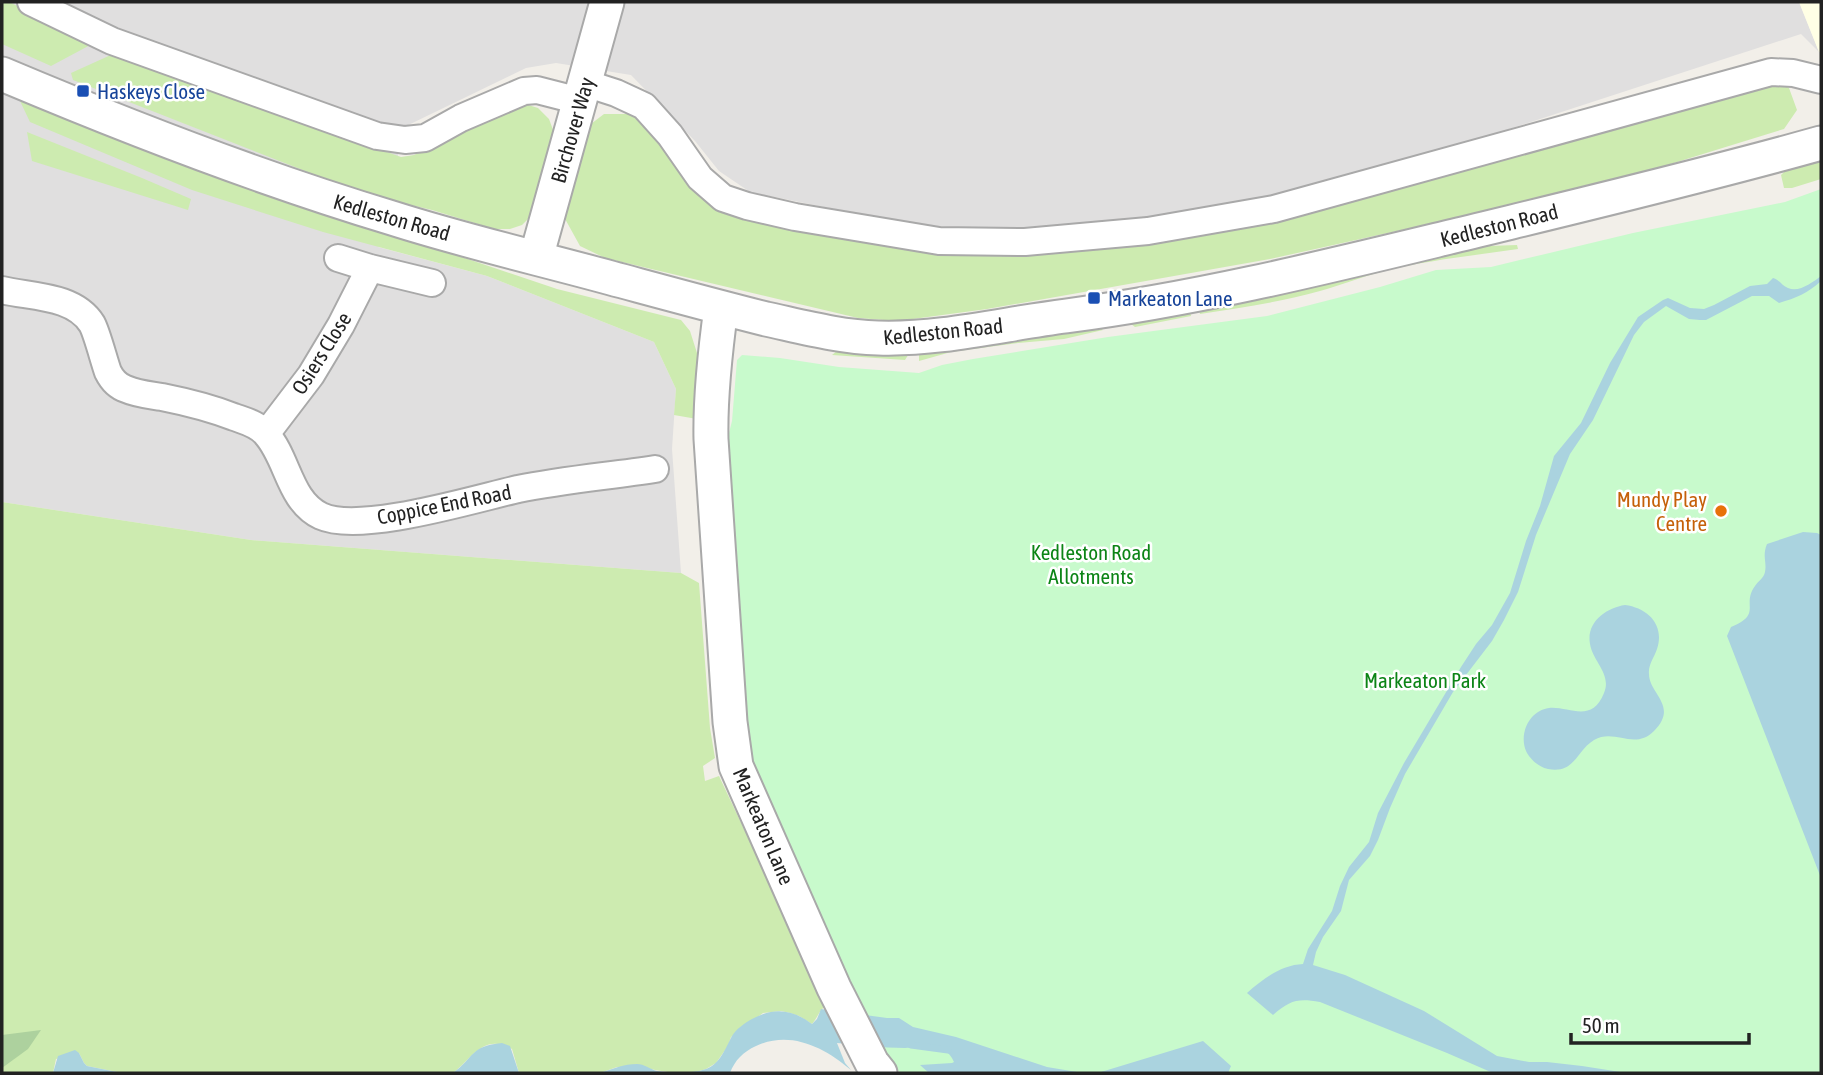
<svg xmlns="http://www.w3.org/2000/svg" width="1823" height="1075" viewBox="0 0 1823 1075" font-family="'Asap Condensed',sans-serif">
	<rect width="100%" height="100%" fill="#f2efe9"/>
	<path fill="#e0dfdf" d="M2,2h1797l20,50 -18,-18 -461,150 -214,37 -132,10 -67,-6 -98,-17 -79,-16 -31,-21 -24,-30 -64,-66 -75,-12 -30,5 -128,62v65l-20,52 109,29 167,66 22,47 -4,60 9,124 -430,-33 -249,-38z"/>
	<path fill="#ffffe5" d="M1799,2h22v50h-2z"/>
	<path fill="#cdebb0" d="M2,2h7l85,41 -43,23 -49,-22z
		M113,54l288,103 13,-2 108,-52 16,5 11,11 7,19 -22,75 -12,12 -12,4h-16l-62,-19 -68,-16 -291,-114 -2,-7z
		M1771,79l18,9 8,22 -13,19 -188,58 -326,72 -283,50 -89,12 -40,-3 -253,-60 -25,-12 -16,-29 19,-87 21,-16h26l21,12 81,85 388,35z
		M20,101l165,63 372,125 124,31 9,11 7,22v66l-23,-4 2,-26 -22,-47 -167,-66 -164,-44 -131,-42 -162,-68z
		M27,132l115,46 49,21 -3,11 -156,-49z
		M1821,159v20l-29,9h-8l-3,-13 6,-6z
		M1517,245l1,4c-46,7 -92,11 -137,23 -20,5 -40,13 -61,19 -39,11 -80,17 -120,23l-1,-5 -9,2 1,5 -56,11 -8,-6 333,-74z
		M1097,325l6,5 -39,9 -46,4 -67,9 -32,9v-6l-9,-3 -5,8 -73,-5 5,-4 -3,-6z
		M2,502l249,38 430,33 18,10 11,145 5,30 -12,8 2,15 14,-5 108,229c-8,5 -9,12 -15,19l-13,-8 -9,-3 -9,-2 -18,2 -32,24 -3,9 -12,17 -10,6 -10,3h-28l-13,-2 -8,-2 -30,-1 -17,6h-81l-7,-24c-29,-16 -39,9 -59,24h-331l-35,-7 -3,-3 -5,-10 -23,6 -3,14h-51z"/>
	<path fill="#add19e" d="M41,1030l-13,19 -26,19v-33z"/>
	<path fill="#c8facc" d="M1821,189v884h-920l-17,-14 -129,-275 -15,-63 -15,-272 7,-28 5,-61 5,-5 38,3 59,9 80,6 23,-8 31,-6 135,-22 159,-21 113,-29 56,-17 55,-3 142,-34 152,-31z"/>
	<path fill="#aad3df" d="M1821,276v5c-13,12 -25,17 -42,22l-10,-7h-17l-46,24h-6l-11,-1 -23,-13 -22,16 -10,13 -41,85 -23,34 -34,81 -18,57 -14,28 -12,21 -39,51 -48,82 -15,34 -12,32 -8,16 -21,24 -8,31 -18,26 -7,15 -3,13 32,10 79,36 73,45 32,6h18l35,4 45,7h-134l-46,-20 -127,-51c-22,-4 -30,-2 -47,13l-26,-22c16,-14 34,-28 56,-29l5,-15 24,-38 8,-25 9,-19 20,-25 9,-29 26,-50 57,-96 15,-23 16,-19 18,-32 16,-52 14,-35 14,-50 27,-33 29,-60 28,-46 25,-17 5,-2 22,10 14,1 10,-4 36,-19 17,-2 6,-6c7,2 9,8 15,10 11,5 25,-6 33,-12z
		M1803,532l14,1 4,2v343l-94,-242 4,-9c32,-13 10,-22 24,-41 3,-5 9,-8 10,-14 2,-10 -3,-16 2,-28z
		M1625,605c23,3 40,20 32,44 -3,9 -9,16 -8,25 0,20 30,32 5,57 -20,20 -39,-3 -60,9 -18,11 -19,34 -46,29 -9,-2 -16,-8 -21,-16 -9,-17 1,-42 22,-45 20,-2 43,16 55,-15 8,-19 -11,-31 -14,-49 -4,-22 16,-36 35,-39z
		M821,1009l66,9h12l14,9 43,10 91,30 36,6h-154l-9,-8 32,-2 2,-1c-4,-11 -16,-16 -27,-17 -7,0 -15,3 -22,3 -23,0 -46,-3 -68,-5l8,20 6,7c-27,-23 -61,-40 -95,-24 -13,6 -21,14 -26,27h-130c12,-4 24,-9 37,-9 7,0 13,5 20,7 15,2 35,3 49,-2 14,-5 19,-20 26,-33 4,-7 13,-13 20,-17 22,-12 40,-10 60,5l5,-5z
		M1203,1041l28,25 -3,7h-137l10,-1z
		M502,1043l8,3 9,27h-66c22,-16 17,-27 49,-30z
		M75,1050l4,3 5,10 3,3 35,7h-69l5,-17z"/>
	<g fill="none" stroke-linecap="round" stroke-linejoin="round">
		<path stroke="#aad3df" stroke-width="7" d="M911,1045l37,5"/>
		<defs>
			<path id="minor" d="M31,2l81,39 265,95 28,4 20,-2 36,-20 63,-27 13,-1 43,11
				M585,83l31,10 28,13 26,29 30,43 23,20 24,8 48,11 144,24 86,1 123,-11 126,-22 497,-137 22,1 28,7
				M338,258l32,10 62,15
				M2,290c29,7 72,5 90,34 5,9 12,37 16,48 4,8 9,14 18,17 11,5 24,6 36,8 25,5 49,11 72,20 11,4 24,7 32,17 22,24 23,67 55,82 39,18 153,-17 197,-27 45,-9 91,-13 137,-20
				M266,434l45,-59 30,-50 29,-57"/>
			<path id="tertiary" d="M2,74c128,54 257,104 390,144 72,23 146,40 219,60 52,14 103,28 155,41 37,8 74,18 112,19 63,2 125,-14 188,-22 131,-17 260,-49 388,-80 123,-30 246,-59 367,-93
				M536,258l71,-256
				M721,308c-6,44 -11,87 -10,131l19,283 6,44 98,222 38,75 8,10"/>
		</defs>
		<use href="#minor" stroke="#a9a9a9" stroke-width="30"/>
		<use href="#tertiary" stroke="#a9a9a9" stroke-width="37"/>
		<use href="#minor" stroke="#fff" stroke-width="26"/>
		<use href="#tertiary" stroke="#fff" stroke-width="33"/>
	</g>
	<g fill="#1a4fb4" stroke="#fff" stroke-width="2.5">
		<rect x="76" y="84" width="14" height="14" rx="3.5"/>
		<rect x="1087" y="291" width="14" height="14" rx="3.5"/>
	</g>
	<circle fill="#e8710a" stroke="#fff" stroke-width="2.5" cx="1721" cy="511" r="7"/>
	<g text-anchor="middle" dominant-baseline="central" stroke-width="5" stroke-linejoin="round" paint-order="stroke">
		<g font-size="21" fill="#164399" stroke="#fff" text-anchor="start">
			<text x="97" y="91">Haskeys Close</text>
			<text x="1108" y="298">Markeaton Lane</text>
		</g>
		<g font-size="21" fill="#222" stroke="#fff">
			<text transform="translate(572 130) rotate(-74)">Birchover Way</text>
			<text transform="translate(392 217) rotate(16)">Kedleston Road</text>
			<text transform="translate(1499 225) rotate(-14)">Kedleston Road</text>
			<text transform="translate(943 331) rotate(-6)">Kedleston Road</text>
			<text transform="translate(321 353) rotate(-58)">Osiers Close</text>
			<text transform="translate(444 504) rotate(-11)">Coppice End Road</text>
			<text transform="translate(764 826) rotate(67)">Markeaton Lane</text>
		</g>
		<g font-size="21" fill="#c56008" stroke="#fff" text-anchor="end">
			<text x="1707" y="499">Mundy Play<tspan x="1707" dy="24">Centre</tspan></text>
		</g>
		<g font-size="21" fill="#0c8416" stroke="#fff">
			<text x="1091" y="552">Kedleston Road<tspan x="1091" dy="24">Allotments</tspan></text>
			<text x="1425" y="680">Markeaton Park</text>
		</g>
	</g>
	<rect width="1823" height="1075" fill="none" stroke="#222222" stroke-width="7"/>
	<path d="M1571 1033v10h178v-10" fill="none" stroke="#222222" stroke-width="3.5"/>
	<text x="1582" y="1033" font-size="21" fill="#222222" stroke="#ffffff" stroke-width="5" paint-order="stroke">50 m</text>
</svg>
